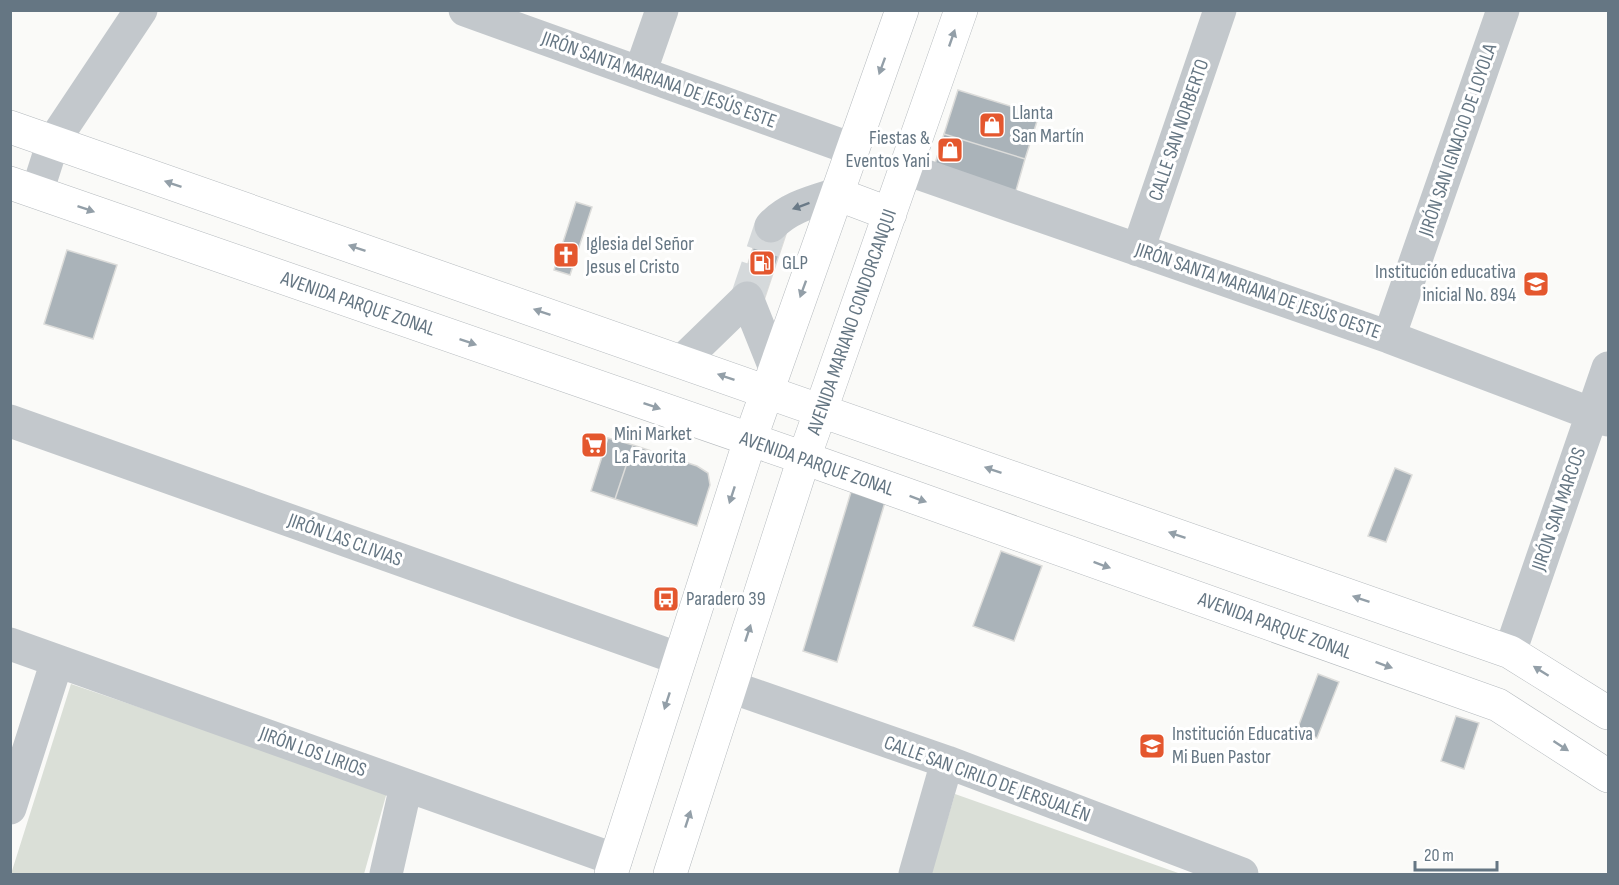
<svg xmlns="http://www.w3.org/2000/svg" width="1619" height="885" viewBox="0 0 1619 885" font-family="'Sofia Sans Condensed',sans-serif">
	<rect width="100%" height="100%" fill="#fafaf8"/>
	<path fill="#dadfd7" d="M71,684l316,108 -23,82h-353z
		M955,794l226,80h-250z"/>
	<path fill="#aab3b9" stroke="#dcdcda" stroke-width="1.5" d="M958,90l81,25 -14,44 -81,-25z
		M944,134l81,25 -10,35 -81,-27z
		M576,202l16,5 -22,68 -16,-5z
		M761,223l26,8 -24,72 -25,-8z
		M67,250l50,15 -24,74 -49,-15z
		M608,438l25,7 -18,54 -24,-8z
		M633,445l64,21 11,7 2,12 -13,41 -82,-27z
		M1395,468l17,7 -26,67 -18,-6z
		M851,492l34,10 -48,160 -34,-11z
		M1001,551l41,15 -28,75 -41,-15z
		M1318,674l21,8 -22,56 -20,-8z
		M1456,716l23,7 -15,46 -23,-8z"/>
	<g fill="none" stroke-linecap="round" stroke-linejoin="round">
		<path stroke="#d5d9db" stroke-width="33" stroke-dasharray="33 16" stroke-linecap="butt" d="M747,298l24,-72"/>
		<defs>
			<path id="major" d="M10,127l1500,525 98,61
				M10,183l794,275 694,247 110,71
				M837,194l53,20
				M611,874l139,-434 152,-430
				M670,874l134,-416 157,-448"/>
		</defs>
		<use href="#major" stroke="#b5babe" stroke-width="34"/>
		<path stroke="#c3c8cc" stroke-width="33" d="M465,10l387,139
			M640,73l22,-63
			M906,169l483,168 219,83
			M37,192l16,-50 88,-132
			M771,226c18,-19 41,-24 66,-32
			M1138,250l82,-240
			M1389,337l114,-327
			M682,361l65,-63 28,70
			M10,421l670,238
			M10,644l606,216
			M1510,652l98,-284
			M731,687l216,75 295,112
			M10,808l47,-147
			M386,874l20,-88
			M915,874l32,-112"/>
		<use href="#major" stroke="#fff" stroke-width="33"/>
	</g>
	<defs><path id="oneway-solid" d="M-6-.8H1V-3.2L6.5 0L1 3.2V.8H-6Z" transform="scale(1.5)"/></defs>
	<g fill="#939fa8">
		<use href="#oneway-solid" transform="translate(952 38) rotate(-71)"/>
		<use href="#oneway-solid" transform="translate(882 66) rotate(110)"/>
		<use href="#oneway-solid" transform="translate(173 184) rotate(-161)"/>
		<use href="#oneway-solid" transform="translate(86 209) rotate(19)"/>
		<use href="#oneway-solid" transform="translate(357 248) rotate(-161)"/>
		<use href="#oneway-solid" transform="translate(803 289) rotate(110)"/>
		<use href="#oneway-solid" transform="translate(542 312) rotate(-161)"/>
		<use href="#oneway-solid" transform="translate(468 342) rotate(19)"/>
		<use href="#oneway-solid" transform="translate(726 377) rotate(-161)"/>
		<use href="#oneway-solid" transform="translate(652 406) rotate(19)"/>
		<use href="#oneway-solid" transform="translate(993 470) rotate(-161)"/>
		<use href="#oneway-solid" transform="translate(732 495) rotate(108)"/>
		<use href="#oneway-solid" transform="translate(918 499) rotate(20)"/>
		<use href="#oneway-solid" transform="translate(1177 535) rotate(-161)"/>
		<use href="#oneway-solid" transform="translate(1102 565) rotate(20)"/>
		<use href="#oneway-solid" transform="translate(1361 599) rotate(-161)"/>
		<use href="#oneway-solid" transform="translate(748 633) rotate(-72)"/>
		<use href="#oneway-solid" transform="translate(1384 665) rotate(20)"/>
		<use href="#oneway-solid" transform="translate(1541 671) rotate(-148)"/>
		<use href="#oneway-solid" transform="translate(667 701) rotate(108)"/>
		<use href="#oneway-solid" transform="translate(1561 746) rotate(33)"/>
		<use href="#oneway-solid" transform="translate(688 819) rotate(-72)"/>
	</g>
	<use fill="#6a7a87" href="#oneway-solid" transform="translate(801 206) rotate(160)"/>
	<defs>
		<symbol id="shop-square" viewBox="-11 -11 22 22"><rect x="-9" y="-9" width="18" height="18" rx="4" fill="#e4572e" stroke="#fff"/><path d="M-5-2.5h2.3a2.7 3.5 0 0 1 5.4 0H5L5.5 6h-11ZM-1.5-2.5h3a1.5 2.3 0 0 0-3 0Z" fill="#fff"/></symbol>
		<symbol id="church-square" viewBox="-11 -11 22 22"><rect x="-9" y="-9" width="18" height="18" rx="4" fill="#e4572e" stroke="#fff"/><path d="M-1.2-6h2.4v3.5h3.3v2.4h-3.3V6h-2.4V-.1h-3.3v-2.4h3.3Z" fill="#fff"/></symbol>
		<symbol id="fuel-square" viewBox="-11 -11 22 22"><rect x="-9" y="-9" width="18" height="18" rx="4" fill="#e4572e" stroke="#fff"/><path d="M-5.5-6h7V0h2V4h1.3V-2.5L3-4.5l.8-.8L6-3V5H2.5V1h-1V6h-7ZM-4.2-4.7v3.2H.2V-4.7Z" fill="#fff"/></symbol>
		<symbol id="school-square" viewBox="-11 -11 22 22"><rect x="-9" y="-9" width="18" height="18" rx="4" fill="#e4572e" stroke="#fff"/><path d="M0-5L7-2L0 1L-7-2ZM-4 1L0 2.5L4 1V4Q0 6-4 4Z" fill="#fff"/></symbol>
		<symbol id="supermarket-square" viewBox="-11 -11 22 22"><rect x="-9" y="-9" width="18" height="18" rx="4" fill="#e4572e" stroke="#fff"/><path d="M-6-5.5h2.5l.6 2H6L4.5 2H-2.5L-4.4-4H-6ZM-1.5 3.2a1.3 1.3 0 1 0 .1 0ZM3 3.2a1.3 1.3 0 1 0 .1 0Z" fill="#fff"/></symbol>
		<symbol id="bus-square" viewBox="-11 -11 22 22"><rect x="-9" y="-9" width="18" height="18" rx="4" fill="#e4572e" stroke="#fff"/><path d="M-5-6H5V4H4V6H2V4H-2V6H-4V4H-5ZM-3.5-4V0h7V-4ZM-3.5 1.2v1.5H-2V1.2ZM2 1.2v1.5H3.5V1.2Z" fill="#fff"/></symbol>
	</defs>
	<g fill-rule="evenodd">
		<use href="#shop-square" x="977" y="110" width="30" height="30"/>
		<use href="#shop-square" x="935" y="135" width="30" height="30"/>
		<use href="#church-square" x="551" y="240" width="30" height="30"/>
		<use href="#fuel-square" x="747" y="248" width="30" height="30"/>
		<use href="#school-square" x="1521" y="269" width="30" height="30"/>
		<use href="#supermarket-square" x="579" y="430" width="30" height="30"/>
		<use href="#bus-square" x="651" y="584" width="30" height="30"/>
		<use href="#school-square" x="1137" y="731" width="30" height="30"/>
	</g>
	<g text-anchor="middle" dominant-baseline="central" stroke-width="6" stroke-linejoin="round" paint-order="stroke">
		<g font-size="20" fill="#657683" stroke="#fff">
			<text transform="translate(659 80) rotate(20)">JIRÓN SANTA MARIANA DE JESÚS ESTE</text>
			<text transform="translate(1179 130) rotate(-71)">CALLE SAN NORBERTO</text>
			<text transform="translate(1458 140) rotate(-71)">JIRÓN SAN IGNACIO DE LOYOLA</text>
			<text transform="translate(1258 291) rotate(19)">JIRÓN SANTA MARIANA DE JESÚS OESTE</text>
			<text transform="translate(358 304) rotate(19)">AVENIDA PARQUE ZONAL</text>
			<text transform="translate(852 322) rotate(-71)">AVENIDA MARIANO CONDORCANQUI</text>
			<text transform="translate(817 464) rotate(19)">AVENIDA PARQUE ZONAL</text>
			<text transform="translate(1559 509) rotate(-71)">JIRÓN SAN MARCOS</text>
			<text transform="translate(345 540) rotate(20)">JIRÓN LAS CLIVIAS</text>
			<text transform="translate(1275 626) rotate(20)">AVENIDA PARQUE ZONAL</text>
			<text transform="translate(313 752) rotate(20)">JIRÓN LOS LIRIOS</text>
			<text transform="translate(987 779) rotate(20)">CALLE SAN CIRILO DE JERSUALÉN</text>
		</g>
		<g font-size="20" fill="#657683" stroke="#fff" text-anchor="start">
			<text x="1012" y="113">Llanta<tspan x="1012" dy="23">San Martín</tspan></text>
			<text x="930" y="138" text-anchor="end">Fiestas &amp;<tspan x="930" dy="23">Eventos Yani</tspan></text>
			<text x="586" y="244">Iglesia del Señor<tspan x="586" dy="23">Jesus el Cristo</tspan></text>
			<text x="782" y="263">GLP</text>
			<text x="1516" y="272" text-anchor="end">Institución educativa<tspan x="1516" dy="23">inicial No. 894</tspan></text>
			<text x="614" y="434">Mini Market<tspan x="614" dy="23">La Favorita</tspan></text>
			<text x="686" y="599">Paradero 39</text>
			<text x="1172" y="734">Institución Educativa<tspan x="1172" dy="23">Mi Buen Pastor</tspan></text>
		</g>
	</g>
	<rect width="1619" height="885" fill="none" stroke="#657683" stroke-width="24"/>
	<path d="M1415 861v9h82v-9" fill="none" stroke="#657683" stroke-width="3"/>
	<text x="1424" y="861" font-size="18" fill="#657683" stroke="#ffffff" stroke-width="4.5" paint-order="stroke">20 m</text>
</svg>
